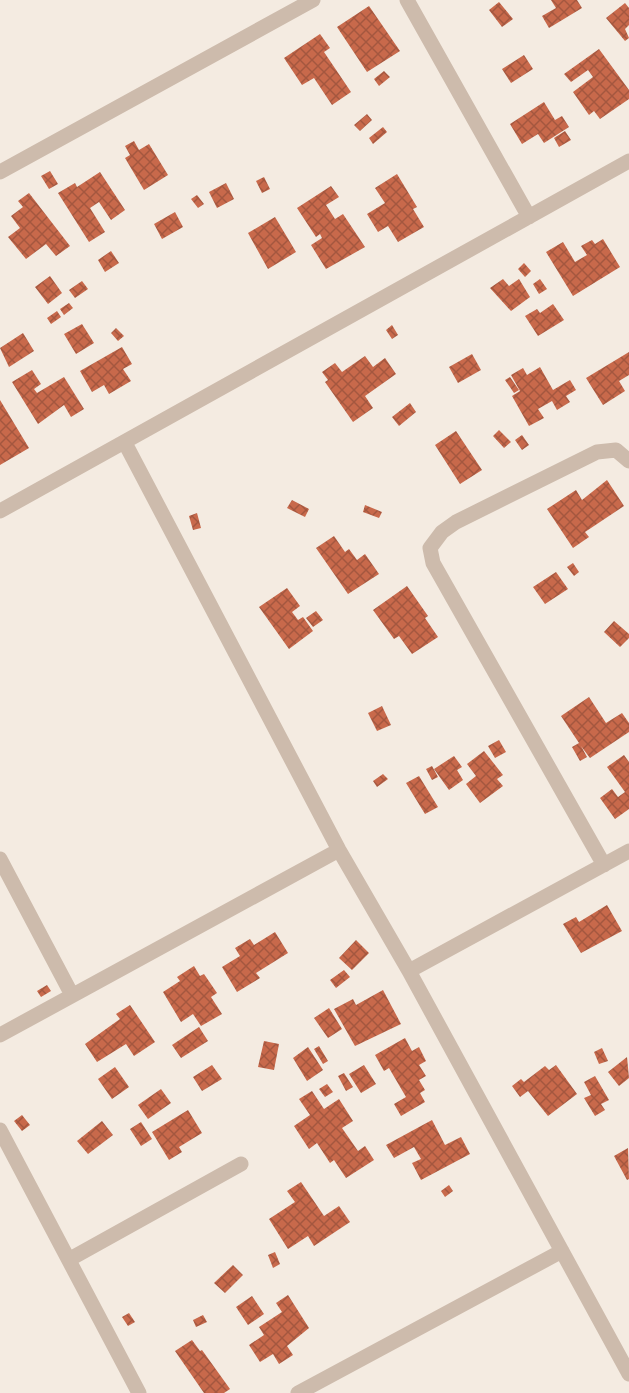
<svg xmlns="http://www.w3.org/2000/svg" width="629" height="1393" viewBox="0 0 629 1393" font-family="Barlow,sans-serif">
	<defs>
		<pattern id="building-cross-hatch" width="8" height="8" patternUnits="userSpaceOnUse" patternTransform="scale(1.5)"><rect width="8" height="8" fill="#c8694b"/><path d="M0 0l8 8M0 8l8-8" fill="none" stroke="#a4573f"/></pattern>
	</defs>
	<rect width="100%" height="100%" fill="#f4ebe1"/>
	<path fill="url(#building-cross-hatch)" d="M551,0h26l5,8 -33,20 -7,-12 14,-8z
		M499,2l14,17 -11,8 -13,-17z
		M625,3l4,5v17l-4,4 4,9 -4,3 -19,-23z
		M369,6l31,45 -33,21 -30,-45z
		M320,34l10,14 -6,4 27,40 -19,13 -18,-27 -12,7 -18,-27z
		M599,49l30,41v9l-29,20 -6,-8 -5,4 -16,-23 20,-15 -5,-7 -17,12 -7,-8z
		M524,55l9,14 -22,14 -9,-14z
		M384,71l6,6 -11,9 -5,-7z
		M544,102l11,18 7,-4 7,11 -25,16 -6,-9 -16,10 -12,-20z
		M367,114l5,6 -12,11 -6,-6z
		M383,127l4,5 -14,12 -4,-6z
		M565,131l6,9 -12,7 -5,-9z
		M134,141l5,9 10,-6 19,31 -24,15 -19,-32 5,-3 -5,-9z
		M50,171l8,13 -9,5 -8,-13z
		M100,172l25,38 -14,10 -12,-18 -9,6 15,24 -16,10 -31,-49 17,-10 2,4z
		M397,174l20,33 -4,2 11,18 -26,15 -10,-16 -10,6 -11,-18 18,-11 -10,-15z
		M264,177l6,12 -8,4 -6,-12z
		M226,183l8,16 -17,9 -8,-16z
		M331,186l8,11 -13,8 9,14 8,-5 22,33 -39,22 -15,-24 11,-7 -2,-4 -4,3 -19,-29z
		M29,193l41,53 -14,10 -10,-12 -20,15 -18,-22 12,-9 -9,-12 12,-9 -5,-6z
		M197,195l7,9 -6,4 -7,-9z
		M175,212l8,15 -21,12 -8,-15z
		M275,217l21,35 -28,17 -20,-36z
		M603,239l17,28 -47,29 -27,-44 17,-10 12,20 12,-7 -6,-9 11,-6 3,4z
		M111,251l8,12 -14,9 -7,-12z
		M524,263l7,8 -6,6 -7,-8z
		M50,276l12,17 -14,11 -13,-17z
		M503,279l6,7 10,-7 11,18 -19,14 -21,-23z
		M540,279l7,10 -8,5 -6,-10z
		M82,281l6,8 -13,9 -6,-8z
		M69,303l4,5 -9,7 -4,-6z
		M553,304l11,16 -26,16 -13,-20 12,-7 3,4z
		M57,311l4,6 -10,7 -4,-6z
		M82,324l12,19 -18,11 -12,-20z
		M392,325l6,10 -6,4 -6,-9z
		M116,328l8,8 -6,5 -7,-8z
		M23,333l11,18 -25,16 -9,-19z
		M122,347l10,17 -9,5 8,12 -22,13 -5,-9 -12,7 -12,-21z
		M629,352v23l-10,6 6,10 -22,14 -17,-27z
		M472,354l9,16 -23,13 -9,-16z
		M365,356l8,11 12,-9 11,16 -31,22 8,12 -20,14 -28,-40 3,-2 -6,-8 13,-9 7,9z
		M540,367l13,23 17,-10 6,10 -10,6 4,6 -13,8 -5,-9 -14,8 6,9 -15,8 -17,-30 8,-5 -9,-16 12,-7 4,7z
		M32,370l9,14 -7,5 3,4 27,-16 20,32 -13,8 -7,-12 -26,19 -26,-42z
		M510,377l9,13 -5,3 -9,-13z
		M0,400l29,48 -29,17z
		M410,403l6,9 -17,14 -7,-9z
		M499,430l12,12 -7,6 -11,-12z
		M456,431l26,39 -22,14 -25,-39z
		M522,435l7,10 -7,5 -7,-10z
		M607,480l17,26 -39,26 4,5 -16,11 -26,-39 29,-19 6,10z
		M292,500l17,9 -4,8 -18,-9z
		M365,505l17,7 -3,6 -16,-6z
		M197,513l4,15 -8,2 -4,-14z
		M334,536l11,16 4,-3 8,11 8,-6 14,20 -31,20 -32,-46z
		M573,563l6,9 -5,4 -7,-9z
		M556,572l12,17 -23,15 -12,-17z
		M407,586l21,30 -3,2 13,19 -26,17 -13,-18 -5,3 -21,-29z
		M287,588l13,18 -8,6 6,8 5,-3 10,14 -24,18 -30,-42z
		M316,611l7,9 -10,7 -7,-9z
		M614,621l15,13v4l-9,9 -16,-15z
		M589,697l17,26 16,-10 7,10v9l-39,26 -9,-12 6,11 -7,4 -8,-14 7,-4 -18,-27z
		M382,706l9,19 -14,6 -9,-18z
		M499,740l7,12 -11,6 -7,-12z
		M484,751l19,24 -6,4 6,7 -23,17 -14,-19 10,-8 -9,-12z
		M624,755l5,7v47l-14,10 -15,-21 12,-9 6,8 7,-5 -18,-25z
		M454,756l8,11 -5,3 6,10 -14,10 -15,-21z
		M432,766l6,11 -6,3 -6,-11z
		M383,774l5,5 -11,8 -4,-6z
		M419,776l19,31 -13,7 -19,-31z
		M607,905l15,26 -41,22 -18,-29 13,-7 3,5z
		M275,932l13,21 -32,20 4,5 -23,14 -15,-25 18,-11 -5,-8 15,-9 4,6z
		M356,940l13,13 -17,17 -13,-12z
		M194,966l6,10 4,-2 13,19 -6,4 11,17 -21,12 -8,-12 -12,8 -18,-30 17,-11 -3,-4z
		M344,970l6,7 -14,11 -6,-8z
		M47,985l4,6 -10,6 -4,-6z
		M383,990l18,34 -46,22 -21,-37 19,-10 3,6z
		M130,1005l25,37 -21,14 -8,-12 -29,18 -12,-18 35,-25 -4,-5z
		M329,1008l13,21 -14,9 -14,-20z
		M199,1027l9,14 -27,17 -9,-13z
		M405,1038l7,13 7,-4 7,14 -7,4 7,11 -7,4 6,10 -5,3 5,9 -24,14 -7,-12 12,-7 -17,-29 -5,3 -9,-16z
		M264,1041l15,3 -5,26 -16,-3z
		M319,1046l9,15 -5,3 -9,-15z
		M308,1047l15,23 -16,11 -14,-23z
		M602,1048l6,13 -9,3 -5,-12z
		M627,1057l2,21 -10,8 -11,-14z
		M212,1065l10,14 -20,12 -9,-14z
		M364,1065l12,19 -15,9 -12,-19z
		M556,1065l21,29 -29,22 -20,-25 -8,6 -8,-11 9,-7 3,3 21,-16 4,4z
		M115,1067l14,20 -17,12 -14,-20z
		M344,1073l9,14 -7,4 -8,-15z
		M595,1076l14,24 -8,4 4,6 -10,6 -11,-18 7,-3 -7,-13z
		M327,1084l6,8 -8,5 -6,-8z
		M161,1089l10,14 -23,16 -10,-14z
		M312,1091l12,18 15,-10 14,22 -11,7 16,23 7,-5 9,14 -28,18 -12,-18 -4,3 -13,-20 -8,6 -15,-23 16,-11 -11,-16z
		M188,1110l14,23 -23,14 3,5 -13,8 -17,-28z
		M22,1115l8,10 -8,6 -8,-10z
		M432,1120l13,25 16,-8 9,17 -49,26 -9,-17 9,-4 -7,-12 -20,11 -8,-13z
		M102,1121l11,14 -25,19 -11,-13z
		M141,1122l11,17 -11,7 -11,-17z
		M628,1148l1,31 -2,1 -13,-24z
		M301,1182l23,34 15,-10 11,16 -36,24 -6,-10 -20,13 -19,-30 26,-17 -8,-11z
		M449,1185l4,6 -8,6 -4,-6z
		M275,1252l5,12 -7,4 -5,-13z
		M233,1265l10,10 -18,18 -11,-10z
		M288,1295l21,33 -22,18 6,9 -14,9 -6,-10 -13,8 -11,-17 15,-10 -5,-8 23,-15 -6,-9z
		M252,1296l12,18 -16,11 -12,-18z
		M129,1313l6,9 -7,4 -6,-9z
		M203,1315l4,7 -11,5 -3,-7z
		M192,1340l8,11 2,-1 28,39 -6,4h-20l-29,-42z"/>
	<g fill="none" stroke-linecap="round" stroke-linejoin="round">
		<path stroke="#cdbbac" stroke-width="15" d="M407,0l122,217
			M0,172l313,-172
			M125,443l214,407 70,121 220,403
			M0,511l629,-350
			M0,859l72,136
			M604,865l-171,-302 -3,-15 12,-16 14,-10 141,-70 19,-2 13,11
			M409,971l220,-120
			M0,1035l339,-185
			M0,1130l139,263
			M70,1259l171,-95
			M298,1393l264,-142"/>
	</g>
</svg>
